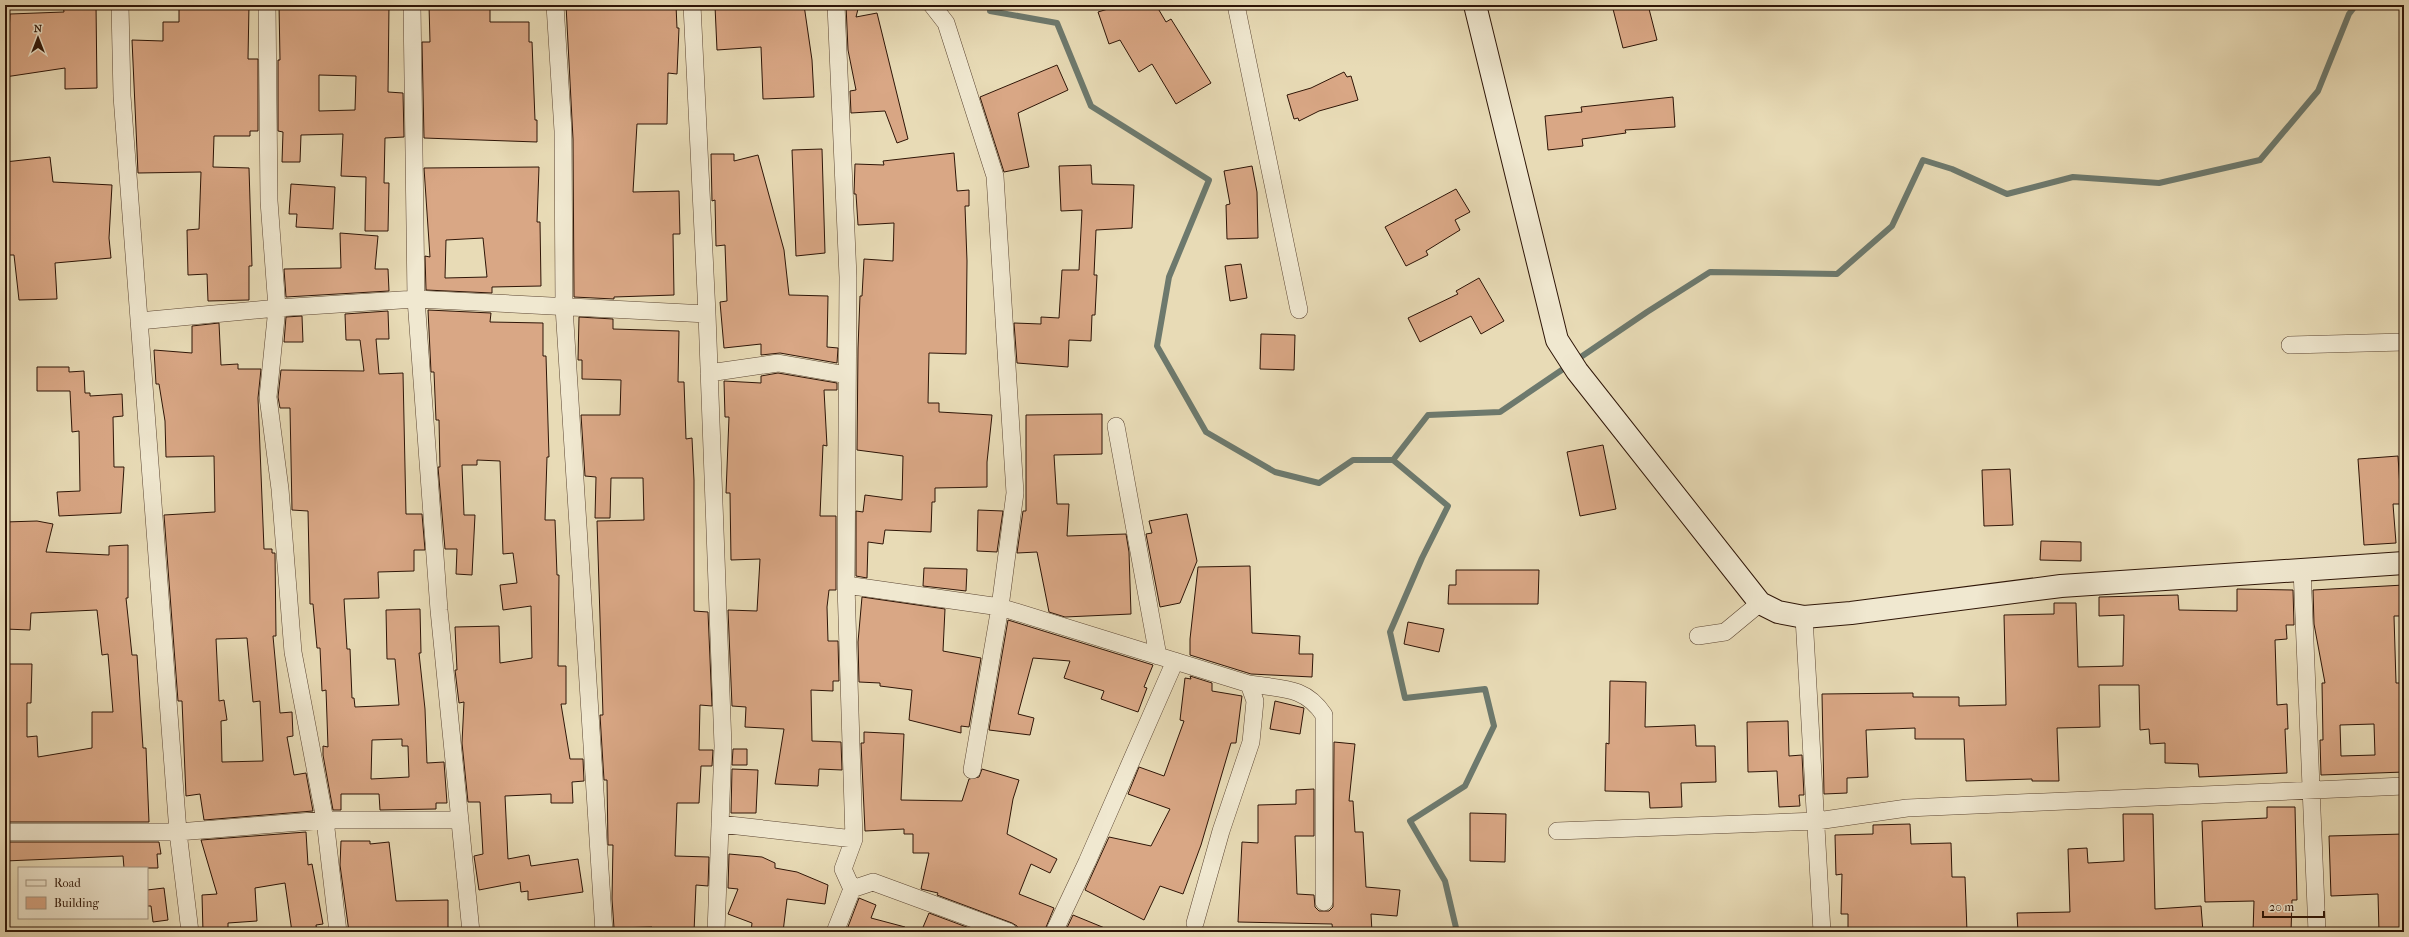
<svg xmlns="http://www.w3.org/2000/svg" width="2409" height="937" viewBox="0 0 2409 937" font-family="'IM FELL French Canon',serif">
	<rect width="100%" height="100%" fill="#e8dbb6"/>
	<filter id="stains"><feTurbulence type="fractalNoise" baseFrequency=".005" numOctaves="4"/><feColorMatrix values="0 0 0 0 .2 0 0 0 0 .09 0 0 0 0 .02 0 0 0 .5 -.17"/></filter>
	<radialGradient id="worn" r=".72"><stop offset=".6" stop-color="#630" stop-opacity="0"/><stop offset="1" stop-color="#630" stop-opacity=".3"/></radialGradient>
	<g fill="none" stroke-linecap="round" stroke-linejoin="round">
		<path stroke="#6d796d" stroke-width="6" d="M991,5l-1,6 67,12 34,83 118,74 -40,97 -12,69 49,86 69,40 44,11 34,-23h40l55,46 -26,52 -32,74 15,66 80,-9 9,37 -29,60 -55,35 35,60 12,51
			M1393,460l35,-45 72,-3 147,-100 63,-40 127,2 55,-48 31,-66 29,9 55,25 66,-17 86,6 101,-23 58,-69 31,-77 7,-9"/>
	</g>
	<path fill="#d9a785" stroke="#2e1507" fill-rule="evenodd" d="M63,5h33l1,83 -32,1v-21l-60,9v-26h3l2,-37 54,-2z
		M249,5l-1,54h10v72h-8v5h-36l-1,31 36,1 3,98h-3v34l-41,1 -1,-27 -19,1 -1,-45 12,-1 2,-57 -63,1 -6,-133 31,1v-19h16v-16z
		M279,5h25v3l85,-3 -1,87 15,1 1,44 -19,1 -1,45h5l-1,48h-23l1,-54 -25,-1 2,-42 -42,1 -1,27h-18l1,-30 -5,-1v-71h2zM319,75l37,1 -1,34 -36,1z
		M429,5h61v17h39v20h3l3,78h2v22l-113,-4 -2,-96h8z
		M566,5h110l1,23h2l-2,46 -9,-1 -1,51h-30l-4,68 46,-1 1,43h-7l1,61 -60,2v2l-40,-2 -1,-158z
		M804,5l8,55 2,37 -51,2 -2,-52 -44,3 -2,-44z
		M846,5h13l-3,12 21,-4 31,126 -11,4 -12,-32 -34,2 -1,-22 6,-1 -8,-40z
		M1121,5h35l10,17 5,-3 40,64 -35,21 -24,-40 -13,8 -19,-32 -11,4 -11,-32z
		M1629,5h19l9,35 -34,8 -10,-39z
		M1057,65l11,25 -50,23 11,54 -25,5 -24,-75z
		M1344,72l3,5 4,-1 7,24 -39,11 -20,10 -1,-3 -4,1 -7,-24 24,-7z
		M1673,97l2,30 -50,3 1,3 -44,6 1,7 -35,4 -3,-34 37,-4 -1,-5z
		M822,149l3,104 -29,3 -4,-106z
		M954,153l3,38 12,-1v16h-4l2,55 -1,93 -37,-1 -1,50h11v9l53,3 -5,47v25l-52,1v14h-3l-1,30 -46,-2 -2,14 -15,-2 -1,36 -11,-2v-65l7,1 2,-17 37,5 1,-44 -46,-6 1,-102 2,-52h2l2,-37 29,2 1,-38 -36,2 -2,-31h-2l1,-30 29,1 -1,-4z
		M711,154h23v7l24,-6 26,95 5,45 39,1 -1,51 11,1 -1,15 -57,-10 -19,2v-11l-37,4 -4,-46 7,-1 -2,-56 -9,1 -1,-46 -3,1z
		M50,157l3,25 59,3 -3,53 2,20 -56,5 2,36 -38,1 -5,-45h-8l-1,-93z
		M1091,165l1,19 42,1 -2,43 -36,2 -2,45h3l-2,40h-3l-1,26 -22,-1 -1,27 -51,-4 -3,-40 27,1v-7l18,1 3,-48h17l3,-60 -21,1 -2,-45z
		M1252,166l5,26 1,46 -31,1 -1,-34 4,-1 -6,-33z
		M539,167l-2,55h3l1,64 -49,1v6l-66,-3 -1,-34 5,1 -6,-89zM483,238l4,39 -42,1 1,-38z
		M291,184l44,3 -2,42 -37,-2 1,-13h-8z
		M1456,189l14,23 -15,8 5,10 -34,21 2,4 -22,11 -21,-39z
		M340,233l38,3 -3,33h13l1,22 -103,6 -2,-28 57,-1z
		M1241,264l6,34 -17,3 -5,-35z
		M1479,278l25,43 -23,13 -10,-18 -51,26 -12,-24 50,-24 -2,-3z
		M428,310l63,3 -1,9 53,1v33h3l3,101h-2l-2,63h10l2,55h2l-1,91h8v38h-5l9,55h13l1,22 -12,1 1,21h-22v-9l-46,2 3,63 21,-4 2,11 47,-7 5,33 -55,8v-9l-7,1 -1,-10 -41,8 -5,-34 9,-2 -3,-52h-12l-6,-59 2,-41 -5,1 -4,-33h2l-2,-43 44,-1 1,37 32,-5 -1,-52 -28,4 -3,-25 17,-2 -4,-30 -10,1 -3,-93 -23,-1v5h-15l2,50h11l-3,60 -16,-1 1,-25h-12l-7,-82h2l-1,-47h-3l-2,-48h-3z
		M388,311l1,28h-13l3,35 24,-1 3,141h16l3,36h-11v21l-36,1 1,26 -35,1 3,50h3l2,49h2l1,9 44,-2 -4,-46h-8l-1,-49 34,-1 1,44h-2l6,56 2,54 17,-1 3,41h-11v6l-56,1 -1,-16h-38v16h-8l-10,-55v-9l5,1 -2,-57 -4,1 -2,-43h-3l-4,-44h-3l-2,-93 -16,-1 -2,-102h-10l-2,-11 3,-27 83,1 -4,-31h-14l-1,-26zM402,739v7h6l1,31 -38,2 1,-39z
		M302,316l1,26h-19l2,-25z
		M579,317l34,2v10l66,2 -1,51h6l2,57 6,-1 2,42v131l14,1 4,94 -12,-1 -1,45h14l-1,16h-11l-2,37h-22l-2,53 34,1 -1,29 -12,-1 -2,47h-42v-5l-38,1 -2,-29 1,-54h-5l-1,-65h-3l-4,-65h3l-6,-194 47,-1 -1,-42h-32l-1,40h-15l1,-41 -11,-1 -4,-61h39l1,-35 -39,-1v-19h-4z
		M219,323l2,42 17,-1v5h23l-3,29 6,151h8v4h3l1,83h-3l7,77 12,-1 1,24 -6,1 7,38 12,-2 7,38 -109,9 -4,-26 -14,2 -4,-95h-4l-14,-186 51,-3 -1,-56 -48,1 -1,-36 -6,-37h-3l-2,-34 38,3v-27zM247,638l6,64 7,-1 3,60 -41,1 -1,-41 6,-1 -3,-20 -5,1 -3,-62z
		M1261,334l34,1 -1,35 -34,-1z
		M37,367h32v5l15,-1 1,22h5v3l32,-2 1,22 -10,1 1,50h10l-3,46 -62,3 -2,-24 23,-1 -1,-60 -7,1 -2,-41h-33z
		M778,373l59,10v7h-13l3,56 -4,-1 -3,71h16v74h-7l-2,17 1,34h10l1,40h-6v10l-22,-1 1,51 29,1 1,28 -23,-1 -1,17 -43,-2 9,-55 -39,-2 1,-20 -14,-1 -4,-96 29,1 3,-52 -29,1 -1,-67h-4l3,-76h-4l-1,-36 37,2v-7z
		M1102,414v40l-48,1 3,49h12l-2,32 59,-2 3,18 2,62 -66,3 -16,-5 -12,-60 -20,1 6,-42h3v-96z
		M1603,445l13,64 -36,7 -13,-64z
		M2398,456l3,48h-8l3,39 -32,2 -6,-86z
		M2010,469l3,56 -29,1 -2,-56z
		M978,510l25,1 -6,41 -20,-1z
		M1187,514l10,47 -17,42 -20,4 -14,-73 6,-1 -3,-12z
		M37,521l16,3 -7,28 63,3v-9l19,-1v53h-2l6,57h5l6,93h3l3,74h-144v-158h27l-1,39h-4v34l10,-1 1,21 54,-9v-36h21l-5,-58 -6,1 -5,-45 -66,3 -1,17 -25,-1v-107z
		M2041,541l40,1v19l-41,-1z
		M1250,566l2,67 48,3 -1,18h14l-1,23 -61,-3 -61,-19v-16l8,-72z
		M924,568l43,1 -1,22 -43,-5z
		M1456,570h83l-1,34h-90l1,-19h7z
		M2404,585v31h-10l2,67h8v89l-83,3 -1,-35h3l-1,-57h3l-11,-59 -1,-34zM2374,724l1,31 -34,1 -1,-31z
		M2237,589l56,1 1,35h-8l1,14 -12,1 2,65 10,-1 1,25h-3l2,44 -88,4 -1,-13 -33,-1v-20l-15,1 -1,-15 -9,1 -1,-45h-40l1,42 -43,1 2,53h-27v-2l-66,2 -2,-42h-49v-11l-49,2 2,47 -21,1v15l-23,1 -2,-100 91,-1v4h46v9l47,-1 -2,-90 50,-1v-11h22l2,64 45,-1 1,-51 -25,1v-19l79,-2 1,15 58,1z
		M862,597l83,12 -2,42 38,7 -12,69 -8,-1v7l-52,-13 3,-30 -32,-4v-3l-21,-1 -1,-40z
		M1008,620l145,45 -9,22 3,1 -9,24 -37,-13 3,-8 -40,-13 6,-17 -37,-3 -15,56 16,4 -4,17 -41,-5z
		M1408,622l36,7 -5,23 -35,-8z
		M1190,676l22,7v8l30,5 -6,47h-5l-30,102 -18,49 -23,-8 -16,34 -59,-30 24,-53 42,9 19,-37 -42,-15 11,-27 25,9 20,-55 -4,-1 5,-42 6,1z
		M1610,681l36,1 -1,45 50,-2 1,21h19l1,36 -35,1 1,24 -32,1 -1,-16 -44,-1 1,-48 3,1z
		M1275,701l29,7 -4,26 -30,-5z
		M1788,721l1,35 13,-1 2,40h-5l1,11 -21,1 -2,-36 -29,1 -1,-50z
		M864,732l40,2 -3,66 61,1 7,-22 10,-2 3,-8 37,11 -6,19 -6,35 50,25 -7,14 -19,-9 -12,30 35,14 -10,24h-25l-2,-6 -5,-3 -75,-28 1,-2 -17,-4 8,-36h-16v-19h-9v-5l-39,2 -4,-88h3z
		M1334,742l21,2 -6,57h4l2,31h8l3,55 34,3 -3,26 -26,-2 1,18h-39l-1,-8 -94,-2 4,-80 16,1v-38l38,-1v-14l18,-1v47h-19l2,58 17,1 1,12 4,4h10l4,-4z
		M733,749h14v16h-15z
		M732,769l26,1 -2,43h-25z
		M2267,807h28l2,93h-5l-1,32h-38l1,-31 -49,1 -3,-81 65,-3z
		M1470,813l36,1 -1,48 -35,-1z
		M2123,814h30l2,95 46,-3 2,26h-185l-1,-19 53,-1 -2,-63 19,-1 1,15 36,-2z
		M1910,824l1,20 40,-1 1,34h13l2,55h-119v-18h-7l1,-40 -6,1 -1,-40 38,-1v-9z
		M306,832l2,33 4,-1 11,60 -7,1 1,7h-25l-7,-49 -30,5 2,33 -29,2v9h-25l-1,-37 15,-1 -16,-54z
		M2404,834v98h-25l-1,-38 -47,2 -2,-60z
		M341,841h29v3l19,-2 7,59 52,-1v32h-99l-9,-67z
		M5,842h154l2,12h-4l1,14h-34l-1,-12 -118,5z
		M729,854l33,3 13,6v5l22,4 31,13 -3,19 -38,-5 -4,33h-32l1,-9 -24,-9 10,-25 -10,-1z
		M164,888l4,32 -15,2 -2,-16h-4v-16z
		M859,898l17,7 -5,13 34,9v5h-59z
		M929,913l51,19h-59z
		M1073,915l39,16v1h-47z"/>
	<g fill="none" stroke-linecap="round" stroke-linejoin="round">
		<defs>
			<path id="street" d="M120,5l2,91 56,736 12,100
				M267,5l2,196 8,107 -9,89 12,92 13,163 32,168 13,112
				M412,5l4,294 23,311 32,322
				M555,5l8,126 1,176 40,625
				M692,5l15,309 16,432 -7,186
				M836,5l12,272 -2,308 8,254 -11,30 9,20 21,-7 136,50
				M932,5l14,18 49,153 20,317 -15,114 -28,163
				M1236,5l63,305
				M139,321l138,-13 139,-9 291,15
				M2290,345l114,-3
				M709,373l69,-10 69,12
				M1116,426l42,230
				M2302,569l15,363
				M846,585l154,22 249,77 6,17 -4,41 -30,89 -26,92
				M1804,617l18,315
				M1698,636l27,-4 35,-29
				M1249,684c32,5 56,2 75,31v187
				M720,824l134,15
				M1557,831l260,-10 90,-13 497,-22
				M5,832h173l147,-12h135
				M835,932l17,-43
				M1054,932l33,-70 88,-201"/>
			<path id="secondary" d="M1475,5l82,335 20,31 183,232 18,9 26,5 47,-4 210,-27 343,-23"/>
		</defs>
		<use href="#street" stroke="#5c4633" stroke-width="18"/>
		<use href="#secondary" stroke="#2e1507" stroke-width="24"/>
		<use href="#street" stroke="#f0e8d0" stroke-width="17"/>
		<use href="#secondary" stroke="#f0e8d0" stroke-width="22"/>
	</g>
	<rect width="2409" height="937" fill="none" stroke="#e8dbb6" stroke-width="20"/>
	<rect x="6" y="6" width="2397" height="925" fill="none" stroke="#2e1507" stroke-width="2"/>
	<rect x="10" y="10" width="2389" height="917" fill="none" stroke="#2e1507"/>
	<rect x="18" y="867" width="130" height="52" fill="#f0e8d0" stroke="#a29480"/>
	<rect x="26" y="880" width="20" height="6" fill="#f0e8d0" stroke="#a29480"/>
	<text x="54" y="887" font-size="12" fill="#2e1507">Road</text>
	<rect x="26" y="897" width="20" height="12" fill="#d9a785" stroke="#a29480"/>
	<text x="54" y="907" font-size="12" fill="#2e1507">Building</text>
	<g transform="translate(38 38)" stroke="#f0e8d0" stroke-width="3" paint-order="stroke">
	<path d="M0-3L7 15L0 10L-7 15Z" fill="#2e1507"/>
	<text y="-6" font-size="11" font-weight="bold" text-anchor="middle" fill="#2e1507">N</text>
	</g>
	<path d="M2263 911v6h61v-6" fill="none" stroke="#2e1507" stroke-width="2"/>
	<text x="2269" y="911" font-size="12" fill="#2e1507" stroke="#f0e8d0" stroke-width="3" paint-order="stroke">20 m</text>
	<rect width="100%" height="100%" filter="url(#stains)"/>
	<rect width="100%" height="100%" fill="url(#worn)"/>
</svg>
